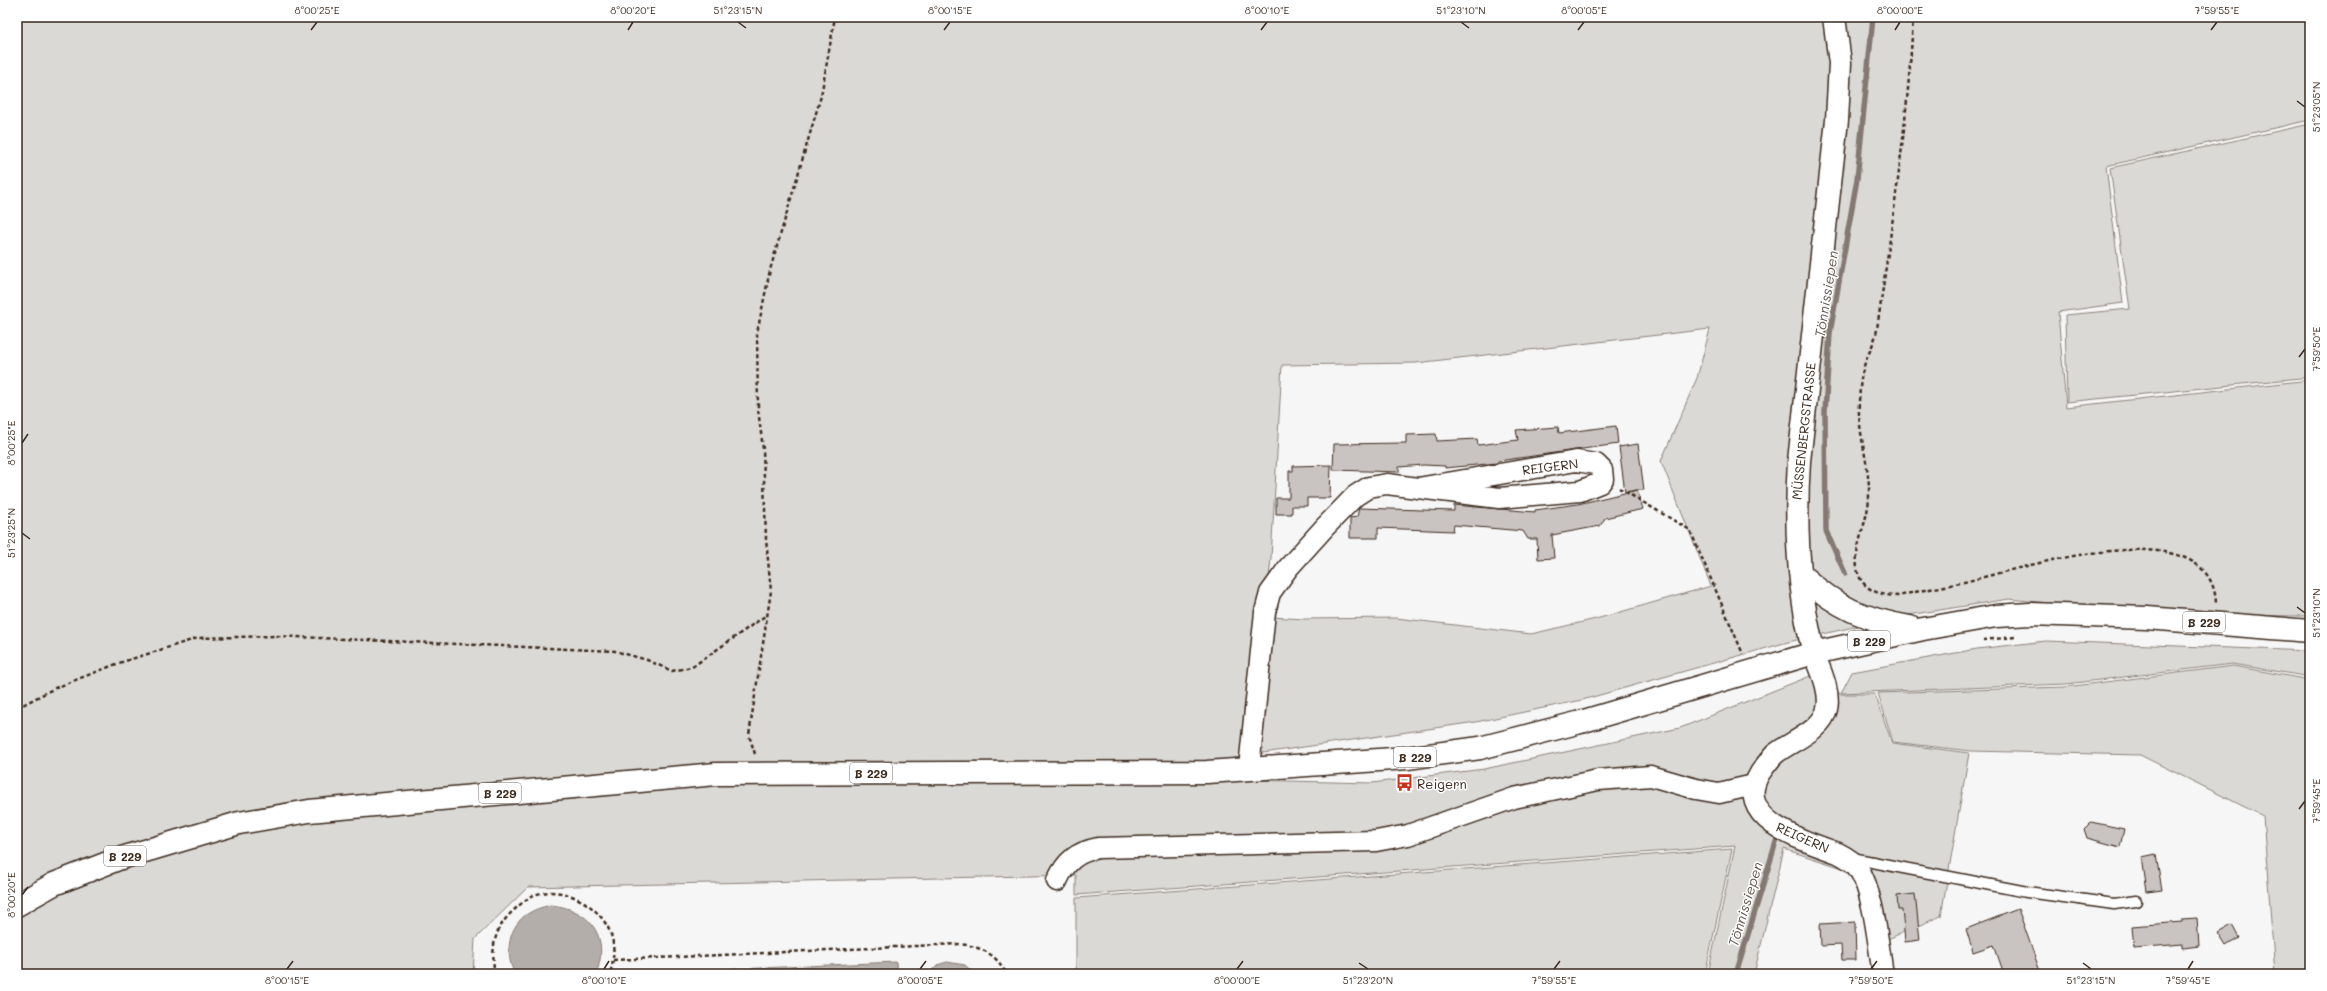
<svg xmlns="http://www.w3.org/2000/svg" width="2327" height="991" viewBox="0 0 2327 991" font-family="Mali,sans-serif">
	<rect width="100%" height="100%" fill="#f7f6f6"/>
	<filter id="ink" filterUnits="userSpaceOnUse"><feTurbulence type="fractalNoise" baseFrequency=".025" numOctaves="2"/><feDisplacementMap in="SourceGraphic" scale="8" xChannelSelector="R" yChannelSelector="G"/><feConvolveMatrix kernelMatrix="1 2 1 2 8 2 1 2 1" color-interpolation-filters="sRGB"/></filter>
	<g filter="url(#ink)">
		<path fill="#dbd9d6" stroke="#8b827a" d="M17,17h2293v103l-204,46 17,137 -65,9 8,95 244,-27v236l-142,-1 -159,-16 -107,17 -114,26 -206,58 -106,22 -220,32 15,-137 33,2 92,-1 135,16 65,-15 115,-33 -50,-125 36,-83 13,-49 -294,34 -134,2 -11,193 -21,202 -412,23 407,-3 127,3 112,-14 196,-41 133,-53 27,19h35l17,49 77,10 -28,163 -58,25 -16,-65 -83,-27 -30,125h-46l27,-128 -659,49v-20l-548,12 -53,52 -2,35h-456z
			M2310,124v253l-243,25 -2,-87 65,-6 -20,-141z
			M2046,641l264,10v26l-78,-13 -166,20 -225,9 11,-21 125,-23z
			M2233,666l77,14v294h-35l-12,-158 -123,-61 -169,-4 -78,-9 -15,-49 187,-6z
			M1732,849l-27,125h-629v-76z"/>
		<path fill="#b4aeaa" stroke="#847972" d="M550,905c39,3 61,31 46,69h-81c-11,-20 -7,-49 14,-61 6,-4 14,-6 21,-8z
			M896,962l1,12h-272z
			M947,962l18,3 10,9h-47l9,-9z"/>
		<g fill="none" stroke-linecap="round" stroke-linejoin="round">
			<path stroke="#847972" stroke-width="5.5" d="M1845,573l-19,-42 -1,-119 5,-79 27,-154 16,-162
				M1736,974l40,-132"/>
		</g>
		<path fill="#c9c3c1" stroke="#3b2a1e" d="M1616,426l2,18 -120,17 -1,2 -52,5v-2l-22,-1 -24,2v5l-66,-2 1,-26 72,-1v-8l30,-1 1,7 40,-2 1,6 40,-5 -2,-10 42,-3 1,6z
			M1638,444l6,46h-7l6,19 -38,9 -5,8 -48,9 2,23 -16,1 -1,-20h-9l-5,-8 -69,-6 -1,6 -75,-3v10h-28v-20l7,-1 2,-9 95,3v-6l81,7v-2l43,-6 59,-14 -12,2 -6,-45z
			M1331,465l-1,33h-23v8h-15v8h-16v-16h13v-27h4v-5z
			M2091,822l33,7 -4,18 -33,-9 -3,-9z
			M2156,854l6,36 -15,2 -5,-35z
			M1915,894l5,46 -15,2 -3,-33h-4l-1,-13z
			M2018,909l23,65h-37l-10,-29 -21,7 -7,-23z
			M2197,918l2,28 -16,2v-4l-49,4 -2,-22 50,-4v-3z
			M1855,922l1,38h-14l-1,-15 -20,1 -1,-22z
			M2232,925l7,13 -13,8 -8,-13z"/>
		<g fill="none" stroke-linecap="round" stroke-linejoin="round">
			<defs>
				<path id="service" d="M1852,858l175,34 87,12 22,-3"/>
				<path id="minor" d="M1814,653c6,16 17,38 13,56 -5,22 -36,32 -52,45 -6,6 -10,12 -15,19 -29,47 47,69 78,80 8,4 15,8 20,15 16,24 20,77 25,106
					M1249,768l16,-156 5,-19 18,-25 37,-41 30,-31 14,-9 18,-3 31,4 158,-27 20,3 6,6 1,9 -3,4 -20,8 -81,7 -81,-10
					M1057,881c9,-20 20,-29 41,-33l278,-7 32,-6 106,-37 84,-18 53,-4 45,13 23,4 35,-8"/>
				<path id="secondary" d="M1814,653c-16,-61 -19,-130 -15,-192l38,-341 3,-57 -6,-46"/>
				<path id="primary" d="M1802,576c36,32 61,43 108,51
					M17,905l37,-21 64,-25 121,-36 70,-12 407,-37 491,-2 200,-14 73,-10 97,-25 237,-70 109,-24 73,-13 34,-2 117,4 163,13"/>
			</defs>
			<use href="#service" stroke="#3b2a1e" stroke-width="13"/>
			<use href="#minor" stroke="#3b2a1e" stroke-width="23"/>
			<use href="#secondary" stroke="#3b2a1e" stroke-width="25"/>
			<use href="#primary" stroke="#3b2a1e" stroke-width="25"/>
			<path stroke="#3b2a1e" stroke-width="2.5" stroke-dasharray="4 3" stroke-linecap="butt" d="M1913,17c-5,105 -21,208 -36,312 -2,15 -11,27 -14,41 -3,10 -3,21 -4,31 -2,30 11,64 10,94 0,25 -15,49 -12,73 3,22 24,28 42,28 25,-7 52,-10 77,-17 53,-13 237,-71 240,25
				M1619,488l71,42 53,124
				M1983,640l33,-3
				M17,708l38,-20 64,-25 79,-25 77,-2 340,15 32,9 25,11 20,-4 76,-53
				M755,754l-6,-19 22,-144 -5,-52 -3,-90 -5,-40 -1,-76 13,-63 51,-174 14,-79
				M613,960l346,-16c21,2 38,10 47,30
				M494,974c0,-11 -2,-23 1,-34 3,-12 10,-22 19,-30 7,-6 15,-14 23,-16 30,-9 67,14 75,44 3,12 1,24 -2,36"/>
			<use href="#service" stroke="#fff" stroke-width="10"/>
			<use href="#minor" stroke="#fff" stroke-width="20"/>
			<use href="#secondary" stroke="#fff" stroke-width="22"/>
			<use href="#primary" stroke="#fff" stroke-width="22"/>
		</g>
	</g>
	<path fill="none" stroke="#3b2a1e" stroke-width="1.5" d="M738,22l8,6M1461,22l8,6M311,30l6,-8M628,30l5,-8M944,30l6,-8M1261,30l6,-8M1578,30l6,-8M1895,30l5,-8M2211,30l6,-8M2297,101l8,6M2299,357l6,-8M22,443l6,-9M22,533l8,6M2297,607l8,6M2299,809l6,-8M22,895l6,-8M1359,963l9,6M2083,963l8,6M287,969l6,-8M604,969l5,-8M920,969l6,-8M1237,969l6,-8M1554,969l6,-8M1871,969l6,-8M2188,969l5,-8"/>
	<defs>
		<symbol id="bus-bare" viewBox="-9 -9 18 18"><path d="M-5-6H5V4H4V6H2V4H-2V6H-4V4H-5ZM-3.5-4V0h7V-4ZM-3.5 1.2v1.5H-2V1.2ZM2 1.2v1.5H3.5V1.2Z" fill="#c8321e" stroke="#fff" stroke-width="2.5" paint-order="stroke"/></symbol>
	</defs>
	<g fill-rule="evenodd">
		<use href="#bus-bare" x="1392" y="770" width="25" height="25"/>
	</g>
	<g text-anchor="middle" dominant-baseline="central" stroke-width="3" stroke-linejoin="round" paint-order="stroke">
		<g fill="#fff" stroke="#766a62" stroke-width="1">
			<rect x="2183" y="612" width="42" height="20" rx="3"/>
			<rect x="1848" y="631" width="42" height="20" rx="3"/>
			<rect x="1394" y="747" width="42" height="20" rx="3"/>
			<rect x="850" y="763" width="42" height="20" rx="3"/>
			<rect x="479" y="783" width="42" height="20" rx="3"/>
			<rect x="104" y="846" width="42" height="20" rx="3"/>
		</g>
		<g font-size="12" font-weight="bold" fill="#3b2a1e">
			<text x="2204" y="622">B 229</text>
			<text x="1869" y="641">B 229</text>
			<text x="1415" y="757">B 229</text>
			<text x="871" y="773">B 229</text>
			<text x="500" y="793">B 229</text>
			<text x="125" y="856">B 229</text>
		</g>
		<g font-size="13" fill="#3b2a1e" stroke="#fff">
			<text transform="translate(1803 431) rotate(-84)">MÜSSENBERGSTRASSE</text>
			<text transform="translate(1550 466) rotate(-7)">REIGERN</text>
			<text transform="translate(1803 837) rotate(24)">REIGERN</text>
		</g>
		<g font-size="13" fill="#3b2a1e" stroke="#fff" text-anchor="start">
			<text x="1417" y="783">Reigern</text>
		</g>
		<g font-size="14" font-style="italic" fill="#65584f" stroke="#fff">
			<text transform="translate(1826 294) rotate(-81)">Tönnissiepen</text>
			<text transform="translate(1745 904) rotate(-73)">Tönnissiepen</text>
		</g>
	</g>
	<rect width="2327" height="991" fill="none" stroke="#fff" stroke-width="44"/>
	<rect x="22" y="22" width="2283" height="947" fill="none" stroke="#3b2a1e" stroke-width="1.5"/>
	<g font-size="10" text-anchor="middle" fill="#3b2a1e">
		<text x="317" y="14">8°00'25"E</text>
		<text x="633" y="14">8°00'20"E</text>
		<text x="738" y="14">51°23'15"N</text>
		<text x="950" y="14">8°00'15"E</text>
		<text x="1267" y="14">8°00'10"E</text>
		<text x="1461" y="14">51°23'10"N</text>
		<text x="1584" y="14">8°00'05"E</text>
		<text x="1900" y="14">8°00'00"E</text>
		<text x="2217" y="14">7°59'55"E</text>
		<text transform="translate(2316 107) rotate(-90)" y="4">51°23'05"N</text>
		<text transform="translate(2316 349) rotate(-90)" y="4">7°59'50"E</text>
		<text transform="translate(11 443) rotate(-90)" y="4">8°00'25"E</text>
		<text transform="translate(11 533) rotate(-90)" y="4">51°23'25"N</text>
		<text transform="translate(2316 613) rotate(-90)" y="4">51°23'10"N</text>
		<text transform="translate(2316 801) rotate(-90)" y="4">7°59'45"E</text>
		<text transform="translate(11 895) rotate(-90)" y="4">8°00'20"E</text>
		<text x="287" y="984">8°00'15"E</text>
		<text x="604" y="984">8°00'10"E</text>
		<text x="920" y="984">8°00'05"E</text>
		<text x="1237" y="984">8°00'00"E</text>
		<text x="1368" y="984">51°23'20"N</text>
		<text x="1554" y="984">7°59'55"E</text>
		<text x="1871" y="984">7°59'50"E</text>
		<text x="2091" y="984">51°23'15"N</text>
		<text x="2188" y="984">7°59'45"E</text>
	</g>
</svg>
